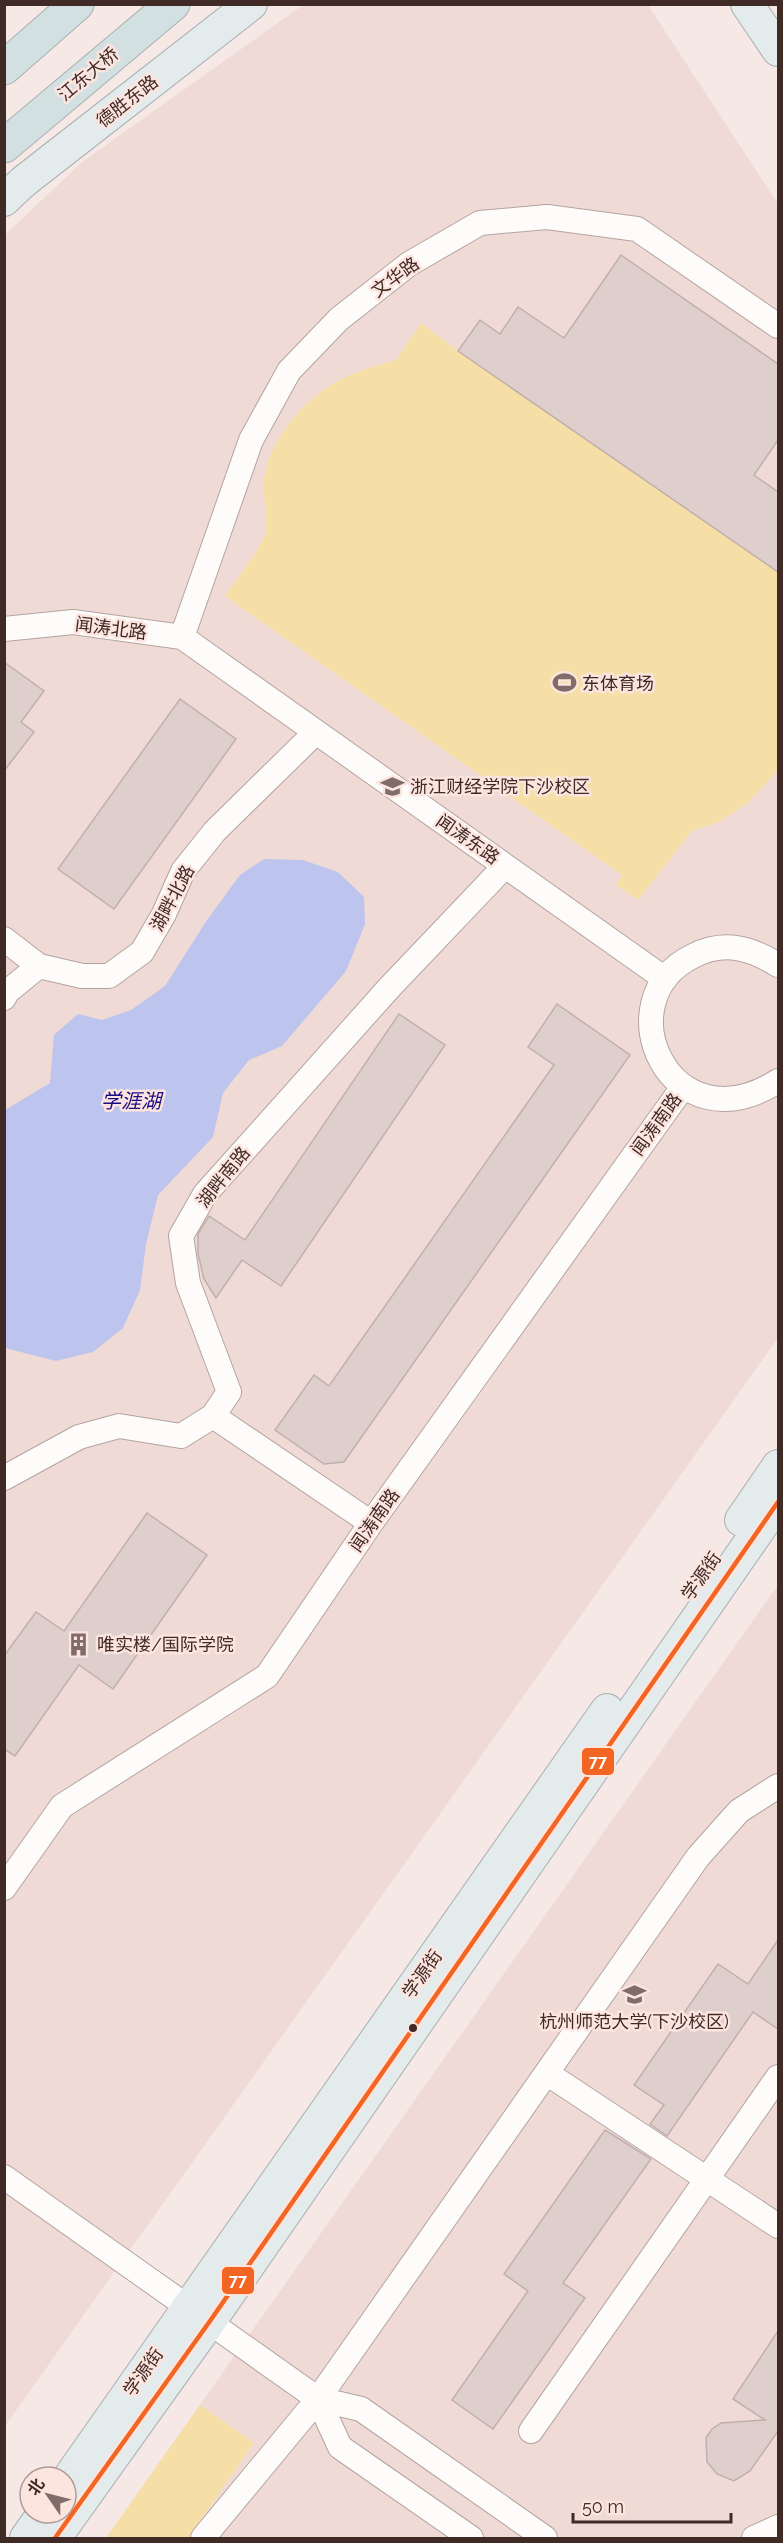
<svg xmlns="http://www.w3.org/2000/svg" width="783" height="2543" viewBox="0 0 783 2543" font-family="Raleway,'Noto Sans SC',sans-serif">
	<rect width="100%" height="100%" fill="#f6e8e5"/>
	<path fill="#f0dad6" d="M303,5h345l130,199v1134l-773,1088v-2191l77,-73z
		M778,1585v953h-672z"/>
	<path fill="#f6dfa6" d="M480,320l298,213v237l-30,33 -29,19 -27,9 -54,69 -22,-15 6,-10 -397,-279c9,-13 37,-49 40,-62 4,-16 -3,-38 -1,-55 5,-39 39,-78 72,-97 19,-11 40,-16 60,-22l25,-37 37,28z
		M200,2405l54,38 -66,95h-82z"/>
	<path fill="#bdc4ed" d="M264,859l39,1 35,12 26,25 1,27 -19,47 -64,75 -33,14 -26,33 -10,44 -55,58 -12,49 -6,46 -17,38 -30,24 -37,9 -51,-13v-238l45,-27 4,-48 24,-21 24,6 29,-10 34,-24 42,-66 33,-45z"/>
	<path fill="#dfcfcc" stroke="#c0afac" stroke-width="1.5" d="M621,255l157,109v76l-24,35 24,17v80l-320,-221 22,-31 20,14 18,-27 46,31z
		M4,662l40,29 -23,31 13,10 -30,39z
		M180,699l56,40 -122,170 -56,-40z
		M557,1004l73,51 -286,407 -20,2 -49,-34 39,-55 15,11 225,-321 -26,-18z
		M399,1014l46,31 -164,241 -39,-26 -26,38 -12,-19 -6,-25v-20l11,-18 36,24z
		M147,1513l60,42 -94,134 -34,-24 -64,91 -11,-7v-93l32,-44 28,19z
		M778,1940v89l-25,-17 -86,124 -17,-12 14,-19 -30,-20 84,-121 30,20z
		M605,2130l46,29 -88,124 22,15 -92,131 -41,-29 76,-109 -24,-17z
		M778,2331v100l-28,40 -16,10 -17,-7 -10,-12 -1,-24 6,-9 9,-6 44,-3 -32,-21z"/>
	<g fill="none" stroke-linecap="round" stroke-linejoin="round">
		<defs>
			<path id="minor" d="M4,629l69,-7 109,15 483,342
				M182,637l69,-197 38,-69 50,-52 70,-55 71,-41 67,-6 90,12 141,97
				M4,939l35,27
				M778,965c-27,-17 -54,-25 -85,-9 -90,44 -23,194 85,125
				M4,998l3,-6 32,-26 43,10h27l33,-24 22,-38 19,-43 32,-40 101,-99
				M213,1416l158,107
				M4,1478l75,-41 40,-11 62,10 32,-20 16,-24 -41,-109 -7,-47 24,-42 184,-206 116,-122
				M4,1888l58,-82 205,-130 104,-153 312,-436
				M548,2074l230,152
				M4,2177l314,222
				M531,2431l247,-354
				M203,2538l115,-139 380,-542 41,-46 39,-25
				M471,2538l-131,-91 -22,-48 43,10 184,129
				M754,2538l24,-11"/>
			<path id="major" d="M747,4l31,46
				M4,200l19,-18 228,-178
				M741,1520l37,-54
				M66,2482l541,-772
				M26,2538l18,-25
				M55,2538l155,-217 568,-819"/>
			<path id="highway" d="M4,68l73,-64
				M4,146l169,-142"/>
		</defs>
		<use href="#minor" stroke="#b3a4a0" stroke-width="26"/>
		<use href="#major" stroke="#a8b0b1" stroke-width="34"/>
		<use href="#highway" stroke="#a8b0b1" stroke-width="35"/>
		<use href="#minor" stroke="#fefcfb" stroke-width="24"/>
		<use href="#major" stroke="#e4ebec" stroke-width="32"/>
		<use href="#highway" stroke="#d2e0e2" stroke-width="33"/>
		<defs>
			<path id="bus-1" d="M55,2538l155,-217 568,-819"/>
		</defs>
		<use href="#bus-1" stroke="#fce4df" stroke-width="9"/>
		<use href="#bus-1" stroke="#f26522" stroke-width="4.5"/>
	</g>
	<defs>
		<symbol id="stadium-bare" viewBox="-9 -9 18 18"><path d="M0-5a6.5 5 0 1 0 0 10a6.5 5 0 1 0 0-10ZM-3.5-1.8h7v3.6h-7Z" fill="#806c69" stroke="#fce4df" stroke-width="2.5" paint-order="stroke"/></symbol>
		<symbol id="university-bare" viewBox="-9 -9 18 18"><path d="M0-5L7-2L0 1L-7-2ZM-4 1L0 2.5L4 1V4Q0 6-4 4Z" fill="#806c69" stroke="#fce4df" stroke-width="2.5" paint-order="stroke"/></symbol>
		<symbol id="building-bare" viewBox="-9 -9 18 18"><path d="M-4-6H4V6H1V3H-1V6H-4ZM-2.5-4.3h1.7v1.8h-1.7ZM.8-4.3h1.7v1.8H.8ZM-2.5-1h1.7V.8h-1.7ZM.8-1h1.7V.8H.8Z" fill="#806c69" stroke="#fce4df" stroke-width="2.5" paint-order="stroke"/></symbol>
	</defs>
	<g fill-rule="evenodd">
		<use href="#stadium-bare" x="548" y="666" width="33" height="33"/>
		<use href="#university-bare" x="376" y="770" width="33" height="33"/>
		<use href="#building-bare" x="62" y="1628" width="33" height="33"/>
		<use href="#university-bare" x="618" y="1978" width="33" height="33"/>
	</g>
	<circle fill="#402a26" stroke="#fce4df" stroke-width="2" cx="413" cy="2028" r="5"/>
	<g text-anchor="middle" dominant-baseline="central" stroke-width="5" stroke-linejoin="round" paint-order="stroke">
		<g font-size="18" fill="#402a26" stroke="#fce4df">
			<text transform="translate(88 74) rotate(-40)">江东大桥</text>
			<text transform="translate(127 101) rotate(-38)">德胜东路</text>
			<text transform="translate(395 277) rotate(-36)">文华路</text>
			<text transform="translate(111 628) rotate(7)">闻涛北路</text>
			<text transform="translate(468 839) rotate(35)">闻涛东路</text>
			<text transform="translate(172 898) rotate(-62)">湖畔北路</text>
			<text transform="translate(656 1124) rotate(-54)">闻涛南路</text>
			<text transform="translate(223 1177) rotate(-51)">湖畔南路</text>
			<text transform="translate(374 1520) rotate(-55)">闻涛南路</text>
			<text transform="translate(701 1576) rotate(-55)">学源街</text>
			<text transform="translate(422 1974) rotate(-55)">学源街</text>
			<text transform="translate(143 2372) rotate(-55)">学源街</text>
		</g>
		<g font-size="18" fill="#402a26" stroke="#fce4df" text-anchor="start">
			<text x="582" y="683">东体育场</text>
			<text x="410" y="786">浙江财经学院下沙校区</text>
			<text x="97" y="1644">唯实楼/国际学院</text>
			<text x="634" y="2021" text-anchor="middle">杭州师范大学(下沙校区)</text>
		</g>
		<g font-size="20" font-style="italic" fill="#1b0b82" stroke="#fce4df">
			<text x="131" y="1101">学涯湖</text>
		</g>
	</g>
	<g stroke="#fce4df" stroke-width="2">
		<rect x="581" y="1747" width="34" height="29" rx="6" fill="#f26522"/>
		<rect x="221" y="2266" width="34" height="29" rx="6" fill="#f26522"/>
	</g>
	<g font-size="16" text-anchor="middle" font-weight="bold" fill="#fff">
		<text x="598" y="1767">77</text>
		<text x="238" y="2286">77</text>
	</g>
	<rect width="783" height="2543" fill="none" stroke="#402a26" stroke-width="12"/>
	<g transform="translate(48 2495) rotate(305)"><circle r="28" fill="#fce4df" stroke="#b19a95" stroke-width="1.5"/>
	<path d="M0-4.5L10 22L0 15L-10 22Z" fill="#806c69"/>
	<text y="-9" font-size="16" font-weight="bold" text-anchor="middle" fill="#402a26">北</text>
	</g>
	<path d="M573 2513v9h158v-9" fill="none" stroke="#402a26" stroke-width="3"/>
	<text x="582" y="2513" font-size="18" fill="#402a26" stroke="#fce4df" stroke-width="4.5" paint-order="stroke">50 m</text>
</svg>
